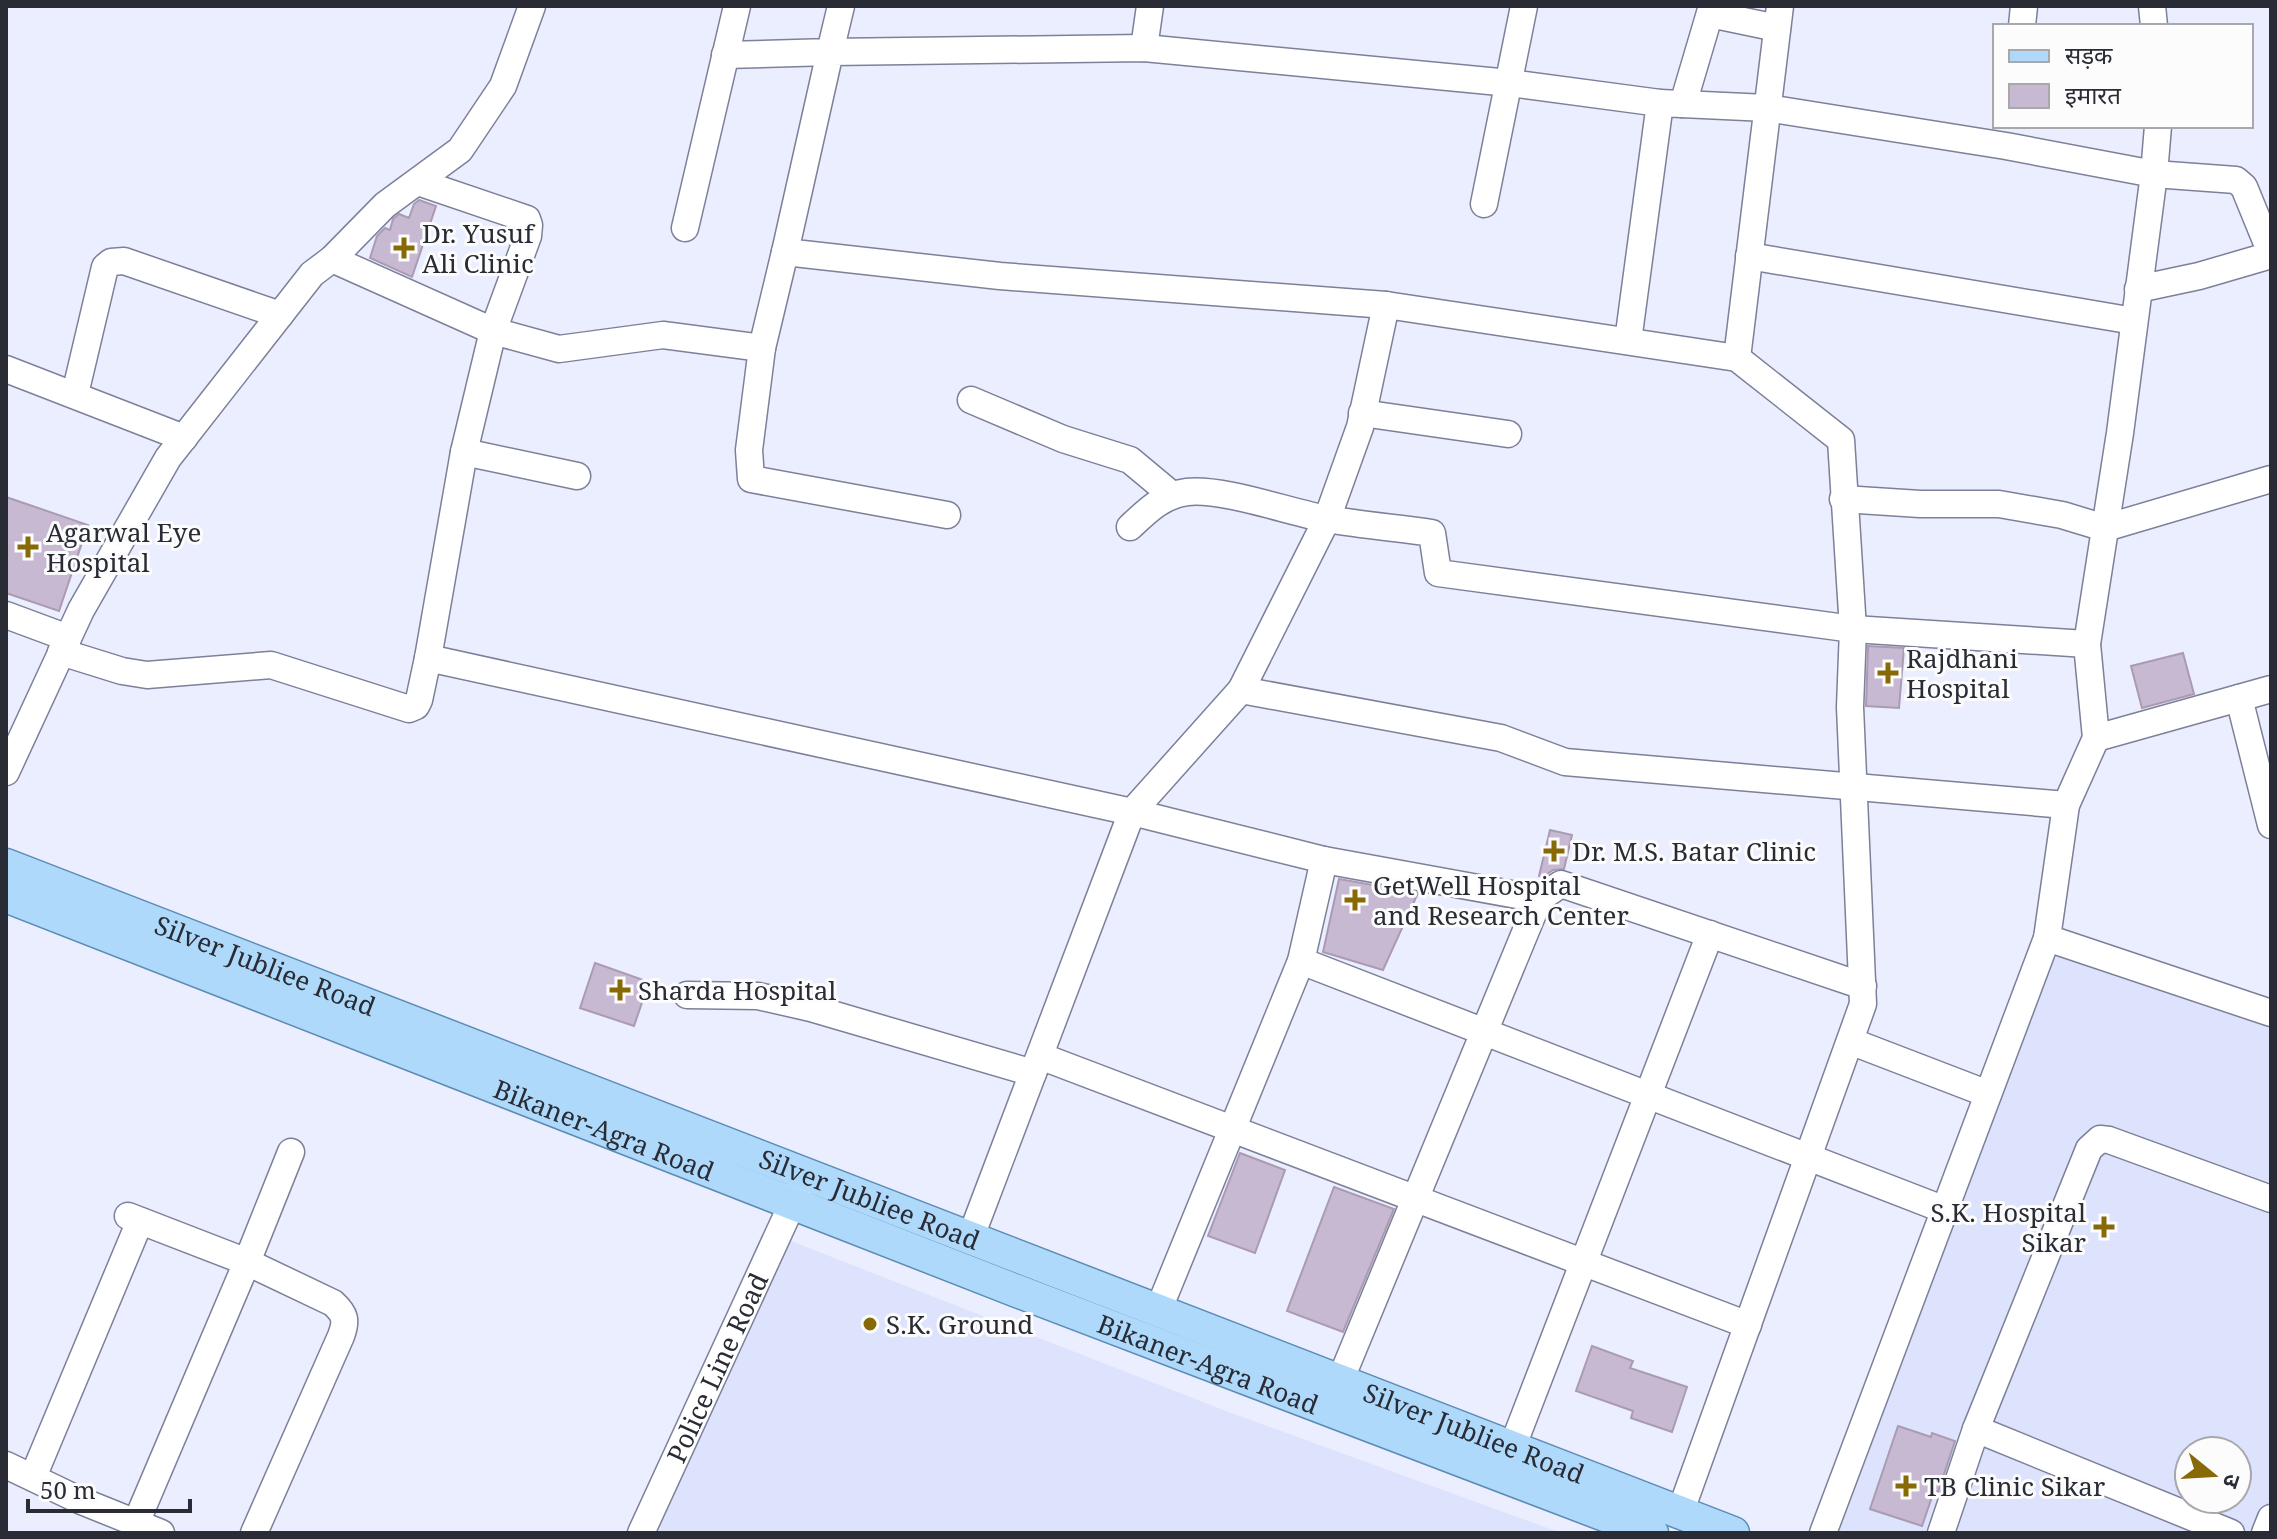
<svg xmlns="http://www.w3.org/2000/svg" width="2277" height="1539" viewBox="0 0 2277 1539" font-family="'Noto Serif','Noto Sans Devanagari',serif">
	<rect width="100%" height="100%" fill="#ebeeff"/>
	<path fill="#dde2fd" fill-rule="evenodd" d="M2047,938l224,66v529h-448zM2189,1451h48v48h-48z
		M778,1236l448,175 335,122h-920z"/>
	<path fill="#c8b9d2" stroke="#aa9bb3" stroke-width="2" d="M419,200l17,6 -24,71 -42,-19 7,-22 8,-8 5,2 3,-11 6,-5 10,4 5,-14z
		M6,497l82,28 -29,86 -53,-18z
		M1868,646l36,2 -5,60 -33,-2z
		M2183,653l11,41 -52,14 -11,-42z
		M1550,830l22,5 -8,34 -11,1 -10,7 -4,-1z
		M1339,879l79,14 -35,77 -60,-18z
		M595,963l54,19 -15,44 -54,-18z
		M1240,1153l45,17 -30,83 -47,-17z
		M1334,1187l60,22 -51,123 -56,-21z
		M1592,1346l41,15 -3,7 57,19 -15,45 -41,-14 2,-7 -57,-20z
		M1898,1426l33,11 1,-4 23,8 -17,51 -4,-1 -12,35 -52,-17z"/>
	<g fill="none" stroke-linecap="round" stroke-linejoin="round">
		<defs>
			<g id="minor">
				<path d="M2152,6l2,20"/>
				<path d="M1710,14l67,14"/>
				<path d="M2022,26l2,-20"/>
				<path d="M1144,48l6,-42"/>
				<path d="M725,55l105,-3 11,-46"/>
				<path d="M1683,104l29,-98"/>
				<path d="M1484,204l40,-198"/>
				<path d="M685,228l52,-222"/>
				<path d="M785,252l-23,96 -99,-13 -104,14 -66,-18 -29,121 -36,206 704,154 192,48 -23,101 644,249"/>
				<path d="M1749,256l385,65"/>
				<path d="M332,259l53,-54 75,-55 43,-64 29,-80"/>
				<path d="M2138,289l61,-13 72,-21"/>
				<path d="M1386,305l-386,-29 -215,-24 45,-200 314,-4 366,35 150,20"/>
				<path d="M1628,341l32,-238 107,5 239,38 148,28 82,6 8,7 27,66"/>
				<path d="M762,348l-13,102 2,29 196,36"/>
				<path d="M1737,358l43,-352"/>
				<path d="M6,369l178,69"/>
				<path d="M75,394l30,-127 6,-5 13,-1 156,54"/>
				<path d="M971,400l92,39 67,21 42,35"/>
				<path d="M1362,413l146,21"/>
				<path d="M464,452l113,24"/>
				<path d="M1843,499l77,5h79l63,11 43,13 166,-49"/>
				<path d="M1130,527c17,-16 33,-32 57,-35 36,-4 102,20 140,27 35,6 70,9 105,14l6,40 415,56 234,15"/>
				<path d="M6,615l62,23"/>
				<path d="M61,652l61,19 25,4 124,-10 138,44 7,-3 3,-6 9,-42"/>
				<path d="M1241,690l260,48 64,24 501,43"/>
				<path d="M2239,698l32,127"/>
				<path d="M2096,738l175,-49"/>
				<path d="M6,772l75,-162 87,-152 144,-184 20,-15 161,72 35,-95 1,-11 -2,-6 -109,-37"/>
				<path d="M1324,860l215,39 -199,482"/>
				<path d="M1539,899l22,-15 302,102"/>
				<path d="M2047,938l224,75"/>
				<path d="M687,995l71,1 53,12 222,65"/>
				<path d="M1850,1041l138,53"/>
				<path d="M1040,1056l708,269"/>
				<path d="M128,1216l119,46 86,41c12,11 14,17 8,33l-87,197"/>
				<path d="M970,1239l162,-427 109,-122 86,-171 33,-92 26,-122 351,53 104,82 12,189 -3,78 13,297 -183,509"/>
				<path d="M1158,1311l143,-350"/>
				<path d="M1976,1429l255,104"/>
				<path d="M1512,1448l198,-514"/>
				<path d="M6,1465l73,35 82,33"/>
				<path d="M33,1477l107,-256"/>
				<path d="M136,1523l111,-261 44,-110"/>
				<path id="s1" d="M641,1533l159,-346"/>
				<path d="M1823,1533l224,-595 19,-133 30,-67 -9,-94 33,-211 34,-259 4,-48"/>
				<path d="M1941,1533l35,-104 113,-280 11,-10 9,1 162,59"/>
				<path d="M2265,1533l6,-15"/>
			</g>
			<g id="major">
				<path id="s2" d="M6,865l1727,668"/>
				<path id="s3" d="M6,896l1011,395 635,242"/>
			</g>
		</defs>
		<use href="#minor" stroke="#7c8099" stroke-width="29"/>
		<use href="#major" stroke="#5c8bb3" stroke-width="35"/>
		<use href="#minor" stroke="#fff" stroke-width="26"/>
		<use href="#major" stroke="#aed9fa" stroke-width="32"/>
	</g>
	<g fill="#876a06" stroke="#fcfcfc" stroke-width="3">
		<path d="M400 236h8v8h8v8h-8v8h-8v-8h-8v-8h8z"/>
		<path d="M24 535h8v8h8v8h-8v8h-8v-8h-8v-8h8z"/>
		<path d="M1884 661h8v8h8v8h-8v8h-8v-8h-8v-8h8z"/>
		<path d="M1550 839h8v8h8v8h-8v8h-8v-8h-8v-8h8z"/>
		<path d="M1351 888h8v8h8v8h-8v8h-8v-8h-8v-8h8z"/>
		<path d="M616 978h8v8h8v8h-8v8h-8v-8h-8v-8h8z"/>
		<path d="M2100 1215h8v8h8v8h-8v8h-8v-8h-8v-8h8z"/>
		<circle cx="870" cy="1324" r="8"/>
		<path d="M1902 1474h8v8h8v8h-8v8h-8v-8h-8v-8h8z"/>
	</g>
	<g text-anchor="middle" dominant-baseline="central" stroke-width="6" stroke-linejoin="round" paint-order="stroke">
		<g font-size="26" fill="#292b35" stroke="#fcfcfc" text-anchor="start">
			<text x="422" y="233">Dr. Yusuf<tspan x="422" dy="30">Ali Clinic</tspan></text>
			<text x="46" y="532">Agarwal Eye<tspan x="46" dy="30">Hospital</tspan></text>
			<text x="1906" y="658">Rajdhani<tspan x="1906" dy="30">Hospital</tspan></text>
			<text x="1572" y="851">Dr. M.S. Batar Clinic</text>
			<text x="1373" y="885">GetWell Hospital<tspan x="1373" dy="30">and Research Center</tspan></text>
			<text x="638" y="990">Sharda Hospital</text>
			<text x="2086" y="1212" text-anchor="end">S.K. Hospital<tspan x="2086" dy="30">Sikar</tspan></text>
			<text x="886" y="1324">S.K. Ground</text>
			<text x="1924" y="1486">TB Clinic Sikar</text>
		</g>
		<g font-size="26" fill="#292b35" stroke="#fcfcfc">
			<text stroke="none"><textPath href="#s2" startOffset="278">Silver Jubliee Road</textPath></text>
			<text stroke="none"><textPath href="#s3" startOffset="642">Bikaner-Agra Road</textPath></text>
			<text stroke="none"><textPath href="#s2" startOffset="926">Silver Jubliee Road</textPath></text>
			<text stroke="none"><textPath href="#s3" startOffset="1290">Bikaner-Agra Road</textPath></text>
			<text stroke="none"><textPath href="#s1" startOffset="182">Police Line Road</textPath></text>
			<text stroke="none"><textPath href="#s2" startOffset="1574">Silver Jubliee Road</textPath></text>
		</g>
	</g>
	<rect width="2277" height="1539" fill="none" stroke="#292b35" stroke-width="16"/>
	<rect x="1993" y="24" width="260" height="104" fill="#fcfcfc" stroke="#a8a8ac" stroke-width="2"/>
	<rect x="2009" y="50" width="40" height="12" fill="#aed9fa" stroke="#a8a8ac" stroke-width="2"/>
	<text x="2065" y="64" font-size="24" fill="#292b35">सड़क</text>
	<rect x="2009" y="84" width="40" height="24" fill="#c8b9d2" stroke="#a8a8ac" stroke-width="2"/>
	<text x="2065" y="104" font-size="24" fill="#292b35">इमारत</text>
	<g transform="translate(2213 1475) rotate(108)"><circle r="38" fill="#fcfcfc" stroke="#a8a8ac" stroke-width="2"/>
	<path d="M0-6L14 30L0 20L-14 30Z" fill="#876a06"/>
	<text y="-12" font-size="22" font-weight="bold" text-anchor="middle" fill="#292b35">उ</text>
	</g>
	<path d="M28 1499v12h162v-12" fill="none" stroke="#292b35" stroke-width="4"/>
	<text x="40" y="1499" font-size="24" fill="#292b35" stroke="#fcfcfc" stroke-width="6" paint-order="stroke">50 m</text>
</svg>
